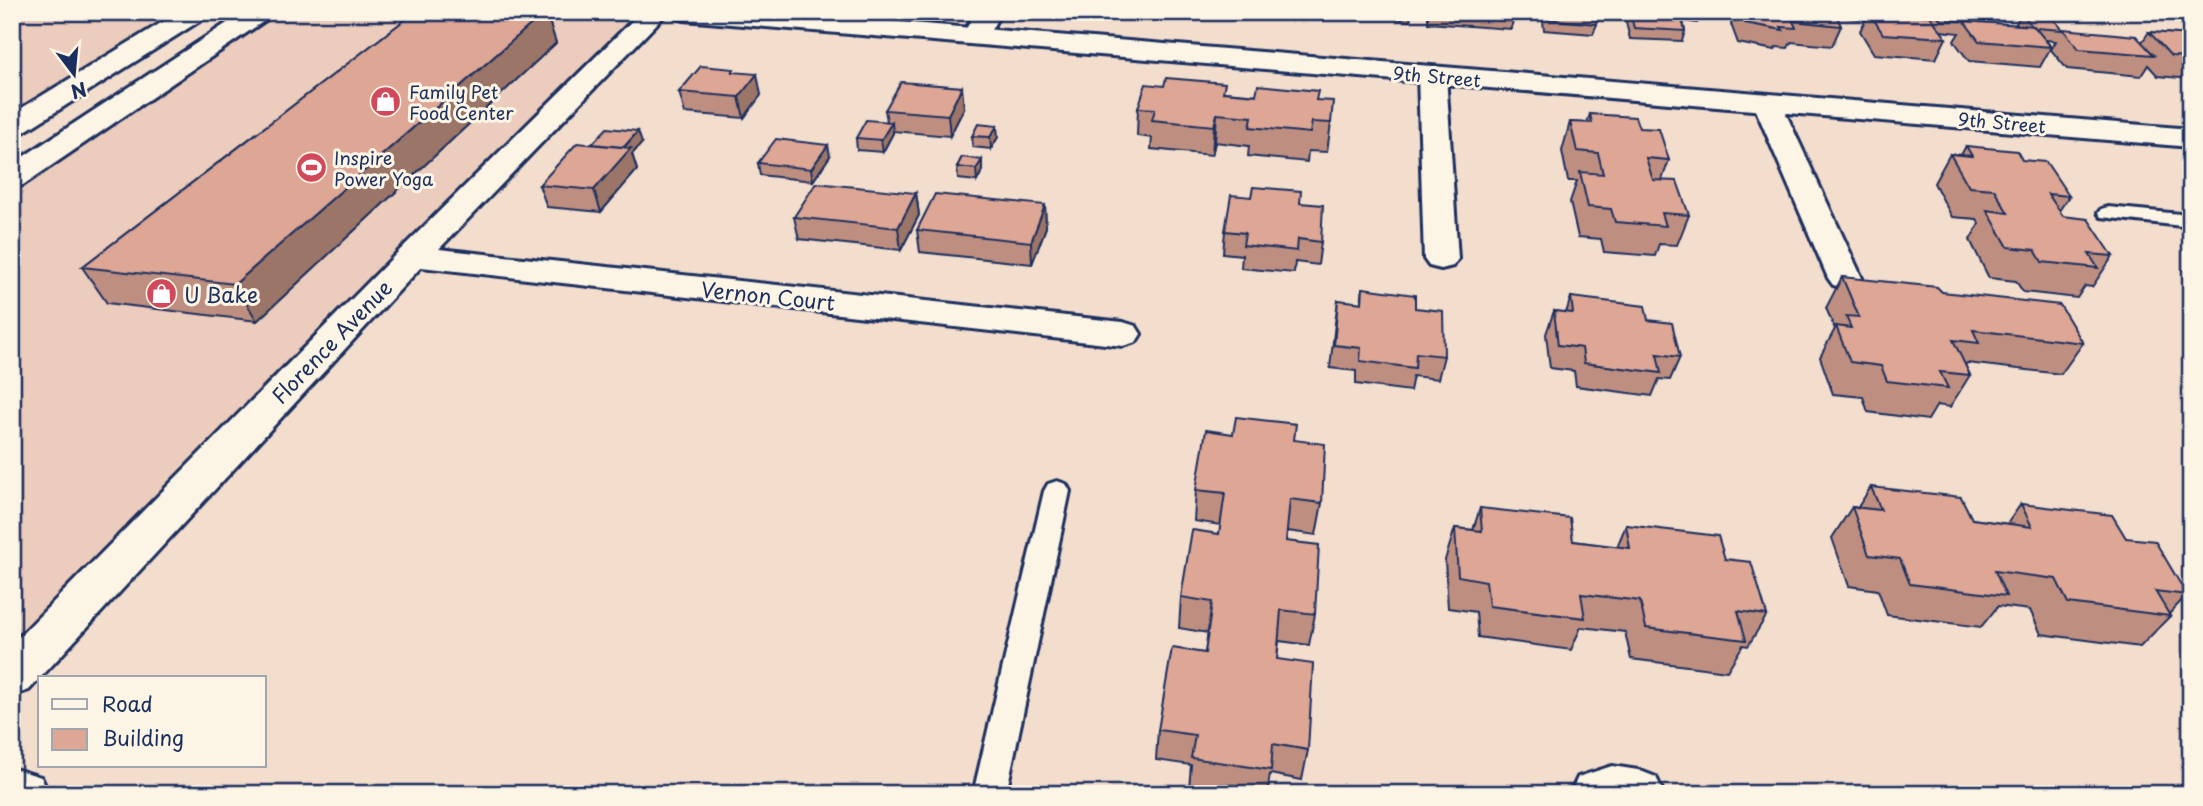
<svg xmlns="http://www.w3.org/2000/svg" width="2203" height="806" viewBox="0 0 2203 806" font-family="'Playpen Sans',sans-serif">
	<rect width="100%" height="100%" fill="#f3ddcd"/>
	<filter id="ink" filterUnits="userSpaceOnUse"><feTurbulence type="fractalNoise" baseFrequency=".0143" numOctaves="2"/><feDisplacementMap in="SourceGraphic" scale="14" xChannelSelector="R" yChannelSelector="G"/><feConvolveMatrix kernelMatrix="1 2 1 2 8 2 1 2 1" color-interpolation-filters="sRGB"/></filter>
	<g filter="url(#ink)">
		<path fill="#ecccbc" d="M12,12h185l-185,115z
			M261,12h395l-644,664v-498z"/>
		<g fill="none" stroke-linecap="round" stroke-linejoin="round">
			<defs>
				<path id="service" d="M2108,207l83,8v12l-90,-10 -3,-4 3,-4z
					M1057,481l9,3 4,7 -64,303h-33l71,-303 4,-7z"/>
				<path id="minor" d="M641,12h27l-229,237 684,73 13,4 5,8 -5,8 -13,4 -702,-79 -392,423 -17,6v-52l389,-395z
					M975,12h26l-16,29 -9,2 -9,-2 -4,-6z
					M1432,67l10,2 4,6 12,184 -5,7 -12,3 -12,-3 -5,-7 -6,-184 4,-6z
					M1767,94l10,3 4,6 81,175 -5,7 -12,3 -12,-3 -5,-7 -75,-175 4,-6z
					M1612,766l26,4 18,7 8,17h-94l8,-17z
					M12,768l29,9 8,17h-37z"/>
				<path id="tertiary" d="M672,12h107l1412,117v18l-1507,-127 -9,-3z"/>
				<path id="secondary" d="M179,12h30l-3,5 -184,116 -10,3v-22z
					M244,12h29l-3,5 -247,168 -11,2v-23z"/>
			</defs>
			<use href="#service" stroke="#1b2f5e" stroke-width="6"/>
			<use href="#minor" stroke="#1b2f5e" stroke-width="6"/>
			<use href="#tertiary" stroke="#1b2f5e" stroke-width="6"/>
			<use href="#secondary" stroke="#1b2f5e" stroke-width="6"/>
			<use href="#service" fill="#fcf5e5" fill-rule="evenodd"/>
			<use href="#minor" fill="#fcf5e5" fill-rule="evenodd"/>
			<use href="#tertiary" fill="#fcf5e5" fill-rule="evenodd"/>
			<use href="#secondary" fill="#fcf5e5" fill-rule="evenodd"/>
		</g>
		<path fill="#be8f80" stroke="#1b2f5e" stroke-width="2" d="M415,12h131l10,31 -299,278 -150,-18 -25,-36z
			M1340,12h72l-2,9z
			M1428,12h87l-4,17 -83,-6z
			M1542,12h52l3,12 -4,10 -49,-4z
			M1627,12h74l-4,11 -14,-2 2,10 -3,10 -52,-2 -5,-21z
			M1735,12h127l-3,7 -22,-2 4,9 -9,20 -41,-4 -3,6 -12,-1 -1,3 -37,-7 -7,-19z
			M1869,12l55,3 2,-3h34l7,9 50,4 -1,-2 6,-10 40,17 80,12 7,-10 42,3v44l-33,-3 -10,-11 -7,11 -74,-7 -16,-19 5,-9 -10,-1 5,7 -11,20 -71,-6 -15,-20 5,-8 -18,-2 5,7 -10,21 -62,-5 -14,-23z
			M735,72l26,23 -17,23 -59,-5 -6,-21z
			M1225,92l92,8 14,23 -4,29 -19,-1 -1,11 -59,-6 1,-10 -34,-4 -3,13 -61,-6 1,-11 -15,-2 1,-28z
			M964,108l-14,28 -57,-5v2l-10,19 -26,-2 -1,-12 31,-17 -2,-11z
			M1590,114l49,14 30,32 -7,20 27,35 -12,30 -18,-1 -4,12 -51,-4 -3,-13 -23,-2 -8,-35 7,-21h-9l-6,-30 8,-29 17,1z
			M972,136l26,1 -7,12 -18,-2z
			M642,143l-10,11 5,16 -36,42 -54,-5 -8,-22 52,-41z
			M1966,146l56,14 47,36 -10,15 4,5 50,40 -21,31 -7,-1 -8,12 -54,-6 -7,-11 -27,-3 -19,-38 9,-16 -2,-5 -25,-2 -18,-34 16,-29 11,1z
			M830,156l-17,25 -53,-6 -2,-12z
			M962,157l20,14 -5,10 -19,-2 -1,-12z
			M916,193l3,22 -18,35 -102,-11 -5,-22z
			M1300,203l21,39 -3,23 -23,-3 -1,11 -53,-5 1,-13 -19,-2 2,-22z
			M1045,205l1,22 -14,37 -112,-12 -3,-22z
			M1842,277l100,15 141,51 -22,31 -94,-11 -2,2 5,10 -20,32 -13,-2 -9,15 -60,-8 -5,-15 -30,-3 -13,-37 15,-28 -9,-21z
			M1363,288l52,20 29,48 -6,23 -25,-3 -3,15 -54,-7v-13l-26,-3 5,-45 3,-23 23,3z
			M1571,297l77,23 32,37 -10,23 -11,-1 -7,17 -76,-10 -2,-15 -24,-3 -4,-34 8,-23 12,2z
			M1294,440l28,63 -6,32 -29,-4 -1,10 29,73 -6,31 -30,-4 -2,18 31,91 -6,30 -32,-6 -3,20h-40l-38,-6 2,-23 -35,-5 2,-30 47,-77 3,-20 -29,-5 2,-31 38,-63 2,-9 -27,-4 2,-31z
			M1871,487l101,32 35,5 14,-20 105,34 61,57 -18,19 1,2 -30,31 -99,-13 -11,-24 -32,-4 -17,21 -94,-12 -9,-25 -29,-4 -17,-48 20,-31h6z
			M1480,508l93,33 44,6 9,-22 99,34 42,56 -19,31 -5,-1 -16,26 -96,-12 -6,-27 -44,-5 -10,23 -93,-13 -2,-25 -28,-4 -3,-48 10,-32 18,2z"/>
		<path fill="#9b7468" stroke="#1b2f5e" stroke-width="2" d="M545,12h1l10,31 -299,278 -22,-37z
			M757,74l4,21 -17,23 -5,-21z
			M962,87l2,21 -14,28 -2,-21z
			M1217,114l-2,28 -3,13 2,-29z
			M892,122l1,11 -10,19 -2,-12z
			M997,126l1,11 -7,12 -1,-12z
			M638,131l4,12 -10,11 5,16 -36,42 -7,-22 28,-40z
			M828,145l2,11 -17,25 -2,-12z
			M982,160v11l-5,10 -1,-12z
			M916,193l3,22 -18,35 -3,-22z
			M1045,205l1,22 -14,37 -1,-22z"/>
		<path fill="#dda695" stroke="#1b2f5e" stroke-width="2" d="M415,12h130l-310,272 -153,-17z
			M1546,12h48l3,12 -50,-5z
			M1630,12h50l5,19 -51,-3z
			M1741,12h94l6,14 -48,-5 3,7 -15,-1 2,3 -38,-7z
			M1869,12l61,4 16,22 -63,-4z
			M1935,12h25l7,9 -26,-1z
			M2022,13l28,2 13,15 -27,-2 -4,-2z
			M1964,21l70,5 17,21 -72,-6z
			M2063,29l73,7 18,19 -75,-6z
			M2149,32l42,3v22l-20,-1z
			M701,66l33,3 -2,3 25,2 -18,23 -60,-5z
			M1166,78l59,5 -2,9 33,3 2,-10 60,6 -2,9 17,1 -2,22 -19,-1 -2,11 -60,-6 2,-10 -35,-3 -3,12 -62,-6 3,-11 -17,-1 8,-24 18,2z
			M901,82l61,5 -14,28 -63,-5z
			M1590,114l45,3 4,11 20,1 10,31 -23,-2 7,22 24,1 12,34 -27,-2 4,13 -51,-4 -4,-13 -23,-2 -8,-35 23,2 -5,-21 -21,-2 -7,-29 22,1z
			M866,120l26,2 -11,18 -25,-2z
			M978,124l19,2 -7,11 -18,-1z
			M607,128l31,3 -14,16 -32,-3z
			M776,139l52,6 -17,24 -53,-6z
			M577,143l54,5 -37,42 -55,-5z
			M1966,146l51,5 5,9 24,2 23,34 -21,-2 15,22 25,3 25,37 -24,-2 9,14 -56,-6 -7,-12 -27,-3 -21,-37 21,3 -14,-24 -25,-2 -19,-33 22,2z
			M962,157l20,3 -6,9 -19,-2z
			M816,183l100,10 -18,35 -104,-11z
			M1253,187l48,4 -1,12 23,2 -2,37 -23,-3 -1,12 -54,-6 2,-12 -20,-2 6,-36 20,2z
			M935,194l110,11 -14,37 -114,-12z
			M1842,277l95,10 5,5 118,13 23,38 -110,-13 6,13 -26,-3 17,35 -30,-3 8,16 -61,-7 -6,-15 -31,-4 -14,-36 15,2 -5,-12 13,1z
			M1363,288l52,7v13l28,3 1,45 -28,-3 -1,15 -55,-7 1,-13 -27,-3 4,-45 24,3z
			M1571,297l74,9 3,14 24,3 8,34 -23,-3 4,19 -77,-10 -2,-15 -24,-3 -4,-34 19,2z
			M1236,417l60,7 -2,16 31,4 -3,59 -32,-4 -4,42 33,4 -4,69 -34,-4 -4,49 36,5 -5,86 -35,-6 -2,26 -80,-12 4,-23 -37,-5 14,-82 33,5 7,-51 -31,-5 11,-67 27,4 6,-41 -29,-3 10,-60 27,4z
			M1871,487l90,10 11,22 60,8 -11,-23 91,11 14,23 29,3 32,54 -32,-4 15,25 -102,-13 -12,-24 -61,-8 11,25 -96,-12 -10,-25 -31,-4 -17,-48 29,3z
			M1480,508l90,10 3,23 57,7 -4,-23 92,11 7,23 26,3 16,53 -29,-4 8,29 -100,-12 -6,-27 -59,-7 4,24 -96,-12 -3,-25 -28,-5 -3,-48 27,3z"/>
	</g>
	<defs>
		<symbol id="shop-disc" viewBox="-11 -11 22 22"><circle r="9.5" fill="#d1495b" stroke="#fcf5e5"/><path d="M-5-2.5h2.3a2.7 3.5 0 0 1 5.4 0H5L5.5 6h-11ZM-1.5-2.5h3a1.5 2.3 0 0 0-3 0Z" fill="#fff"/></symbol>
		<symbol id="stadium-disc" viewBox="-11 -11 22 22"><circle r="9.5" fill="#d1495b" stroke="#fcf5e5"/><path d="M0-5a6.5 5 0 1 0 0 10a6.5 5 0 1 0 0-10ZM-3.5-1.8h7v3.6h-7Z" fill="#fff"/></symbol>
	</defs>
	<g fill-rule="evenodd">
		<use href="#shop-disc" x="368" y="84" width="35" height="35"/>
		<use href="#stadium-disc" x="294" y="150" width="35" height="35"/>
		<use href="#shop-disc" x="144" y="276" width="35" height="35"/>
	</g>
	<g text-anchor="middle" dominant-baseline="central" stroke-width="6" stroke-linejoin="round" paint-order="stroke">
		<g font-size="18" fill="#1b2f5e" stroke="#fcf5e5">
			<text transform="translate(1437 76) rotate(5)">9th Street</text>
			<text transform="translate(2002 122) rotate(5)">9th Street</text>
		</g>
		<g font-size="18" fill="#1b2f5e" stroke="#fcf5e5" text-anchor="start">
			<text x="409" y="91">Family Pet<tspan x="409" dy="21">Food Center</tspan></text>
			<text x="334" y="157">Inspire<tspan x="334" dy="21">Power Yoga</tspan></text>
		</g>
		<g font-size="21" fill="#1b2f5e" stroke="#fcf5e5" text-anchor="start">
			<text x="184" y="294">U Bake</text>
		</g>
		<g font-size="21" fill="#1b2f5e" stroke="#fcf5e5">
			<text transform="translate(768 295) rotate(6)">Vernon Court</text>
			<text transform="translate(331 341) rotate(-46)">Florence Avenue</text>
		</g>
	</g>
	<rect width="2203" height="806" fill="none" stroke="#fcf5e5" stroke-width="42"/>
	<rect x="21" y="21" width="2161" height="764" fill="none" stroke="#1b2f5e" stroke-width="2.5" filter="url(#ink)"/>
	<rect x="38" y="676" width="228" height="91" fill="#fcf5e5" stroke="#a2a6af" stroke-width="2"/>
	<rect x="52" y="699" width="35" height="10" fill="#fcf5e5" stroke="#a2a6af" stroke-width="2"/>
	<text x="102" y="712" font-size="21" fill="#1b2f5e">Road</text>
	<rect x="52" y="729" width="35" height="21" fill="#dda695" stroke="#a2a6af" stroke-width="2"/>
	<text x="102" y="746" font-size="21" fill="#1b2f5e">Building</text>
	<g transform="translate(74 74) rotate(164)" stroke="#fcf5e5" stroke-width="5" paint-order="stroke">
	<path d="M0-5L12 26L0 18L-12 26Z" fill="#1b2f5e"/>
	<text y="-10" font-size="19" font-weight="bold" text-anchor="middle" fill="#1b2f5e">N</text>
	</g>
</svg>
